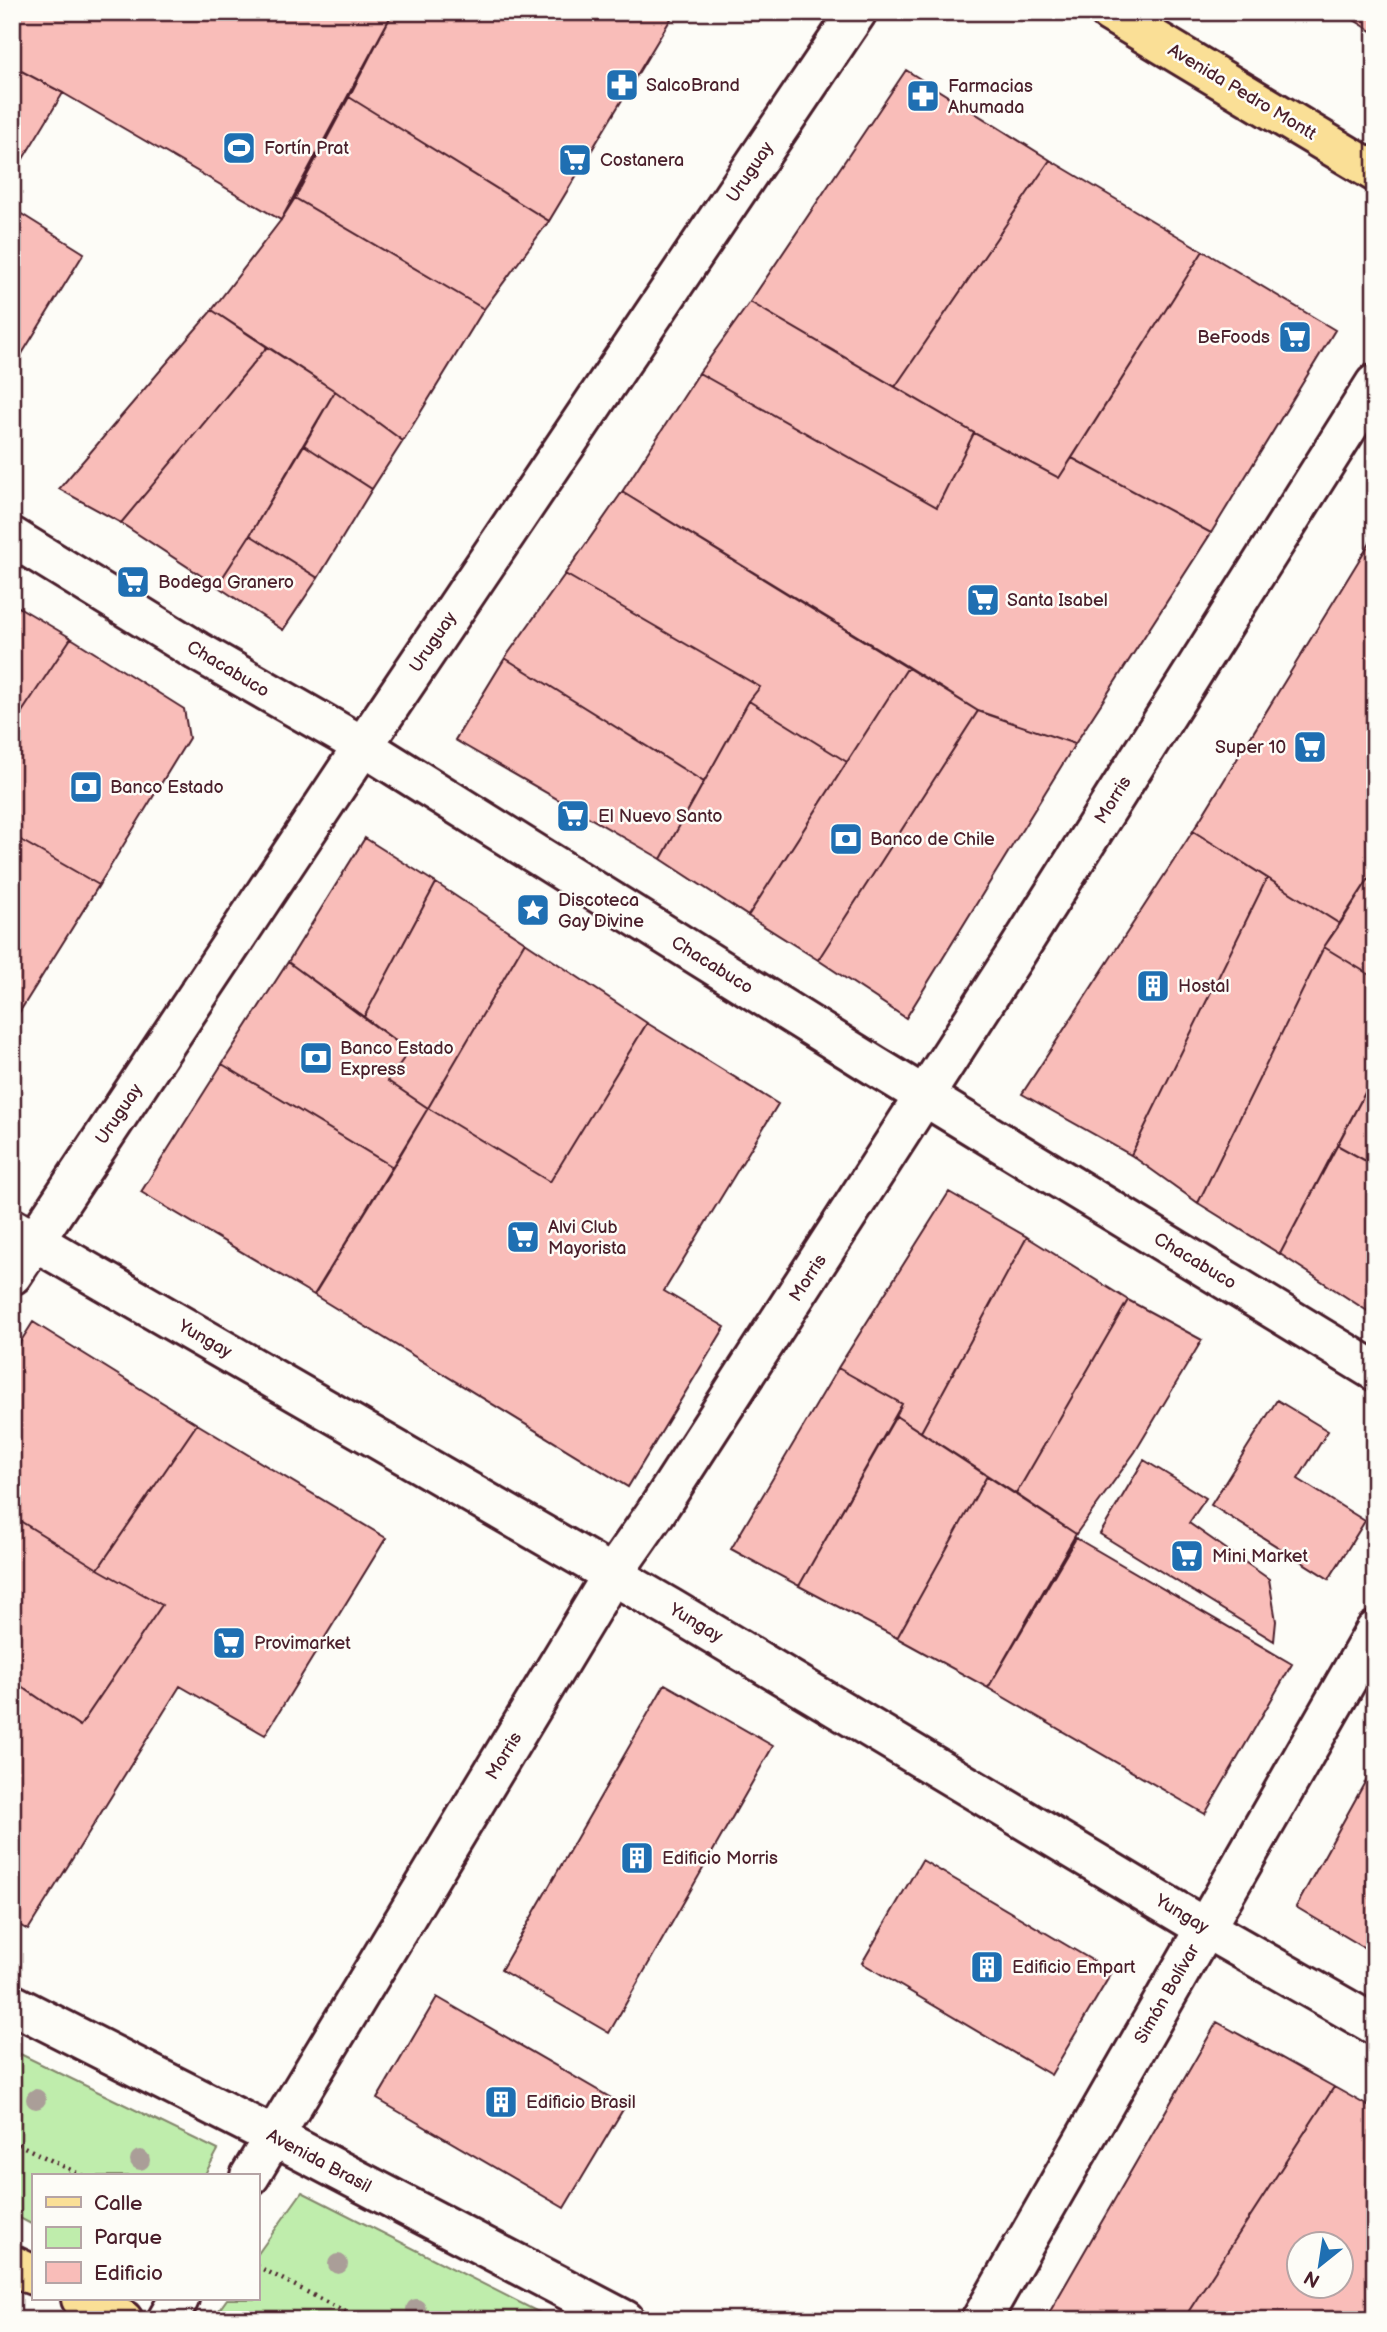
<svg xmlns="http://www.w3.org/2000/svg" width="1387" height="2332" viewBox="0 0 1387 2332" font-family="'Balsamiq Sans',sans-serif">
	<rect width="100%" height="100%" fill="#fdfcf7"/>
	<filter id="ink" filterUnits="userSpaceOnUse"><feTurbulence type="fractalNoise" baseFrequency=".0143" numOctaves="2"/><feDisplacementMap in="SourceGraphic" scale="14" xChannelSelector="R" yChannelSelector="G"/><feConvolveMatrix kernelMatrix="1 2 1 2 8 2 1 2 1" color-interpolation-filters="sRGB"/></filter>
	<g filter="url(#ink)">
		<path fill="#bfedac" stroke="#84866c" stroke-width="2" d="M12,2050l206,100 -14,26h-171v49l-21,-11z
			M302,2192l252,128h-342l15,-21h30v-44z"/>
		<path fill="#f9bdb9" stroke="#4a1f2b" stroke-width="2" fill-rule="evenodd" d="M12,12h381l-112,208 -218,-127 -51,-27z
			M393,12h282l-126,209 -200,-124z
			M1341,12h34v21z
			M12,66l51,27 -51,84z
			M906,70l144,90 -155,227 -145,-85z
			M349,97l200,124 -65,88 -189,-111z
			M1050,160l153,91 -144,227 -85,-45 -79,-46z
			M295,198l189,111 -81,132 -68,-50 -123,-81 69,-90z
			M12,208l72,45 -72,117z
			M1203,251l132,79 -124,203 -139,-75z
			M750,302l224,131 -37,74 -238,-134z
			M212,310l55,37 -146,176 -62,-34z
			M267,347l68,44 -85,144 -33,51 -96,-63z
			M699,373l238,134 37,-74 85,45 13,-20 139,75 -136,211 -97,-33 -356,-219z
			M335,391l68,50 -31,48 -68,-44z
			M304,445l68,44 -54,89 -68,-43z
			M622,492l286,175 -61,95 -98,-61 11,-14 -195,-113z
			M1375,534v335l-35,55 -147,-93z
			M250,535l68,43 -35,52 -66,-44z
			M565,574l195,113 -11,14 -45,81 -199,-124z
			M12,603l59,35 -59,89z
			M71,638l113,71 5,29 -90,147 -87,-50v-108z
			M505,658l199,124 -43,77 -206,-119z
			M908,667l70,44 -160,249 -70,-44z
			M749,701l98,61 -99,154 -87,-57z
			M978,711l97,33 -169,274 -88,-58z
			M1193,831l74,47 -136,277 -109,-61z
			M12,835l87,50 -87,139z
			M365,838l71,45 -72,134 -76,-55z
			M1375,869v109l-51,-31z
			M1267,878l73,46 -16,23 -126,256 -67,-48z
			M436,883l89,59 -97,166 -40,-27 21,-30 -45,-34z
			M525,942l122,81 -97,159 -122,-74z
			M1324,947l51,31v96l-95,180 -82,-51z
			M288,962l121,89 -21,30 40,27 -35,59 -171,-103z
			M647,1023l131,81 -114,187 61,36 -97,160 -314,-192 114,-187 122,74z
			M222,1064l171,103 -79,128 -173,-103z
			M1375,1074v92l-38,-21z
			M1337,1145l38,21v150l-95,-62z
			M949,1192l78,45 -106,195 -25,-16 6,-12 -64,-36z
			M1027,1237l101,63 -112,194 -95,-62z
			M1128,1300l74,40 -67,112 -59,82 -60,-40z
			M33,1322l164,102 -99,145 -86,-53v-161z
			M838,1368l64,36 -103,182 -68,-37z
			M1277,1400l51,31 -30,48 67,42 -36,58 -118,-74z
			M896,1416l91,60 -90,162 -98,-52z
			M197,1424l189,114 -121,197 -85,-49 -152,244 -16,-9v-91l7,-10 -7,-5v-135l68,46 82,-121 -64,-36z
			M1144,1460l62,38 -17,25 80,56 7,42 -2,20 -174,-107z
			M987,1476l89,58 -88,154 -91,-50z
			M12,1516l86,53 64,36 -82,121 -68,-46z
			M1076,1538l216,126 -87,150 -217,-126z
			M665,1684l108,62 -164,287 -108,-63z
			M1375,1764v190l-79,-47z
			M922,1860l190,112 -61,103 -189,-112z
			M437,1997l188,109 -61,102 -187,-109z
			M1217,2022l117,65 -151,233h-138z
			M1334,2087l41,23v210h-192zM1300,2244h42v42h-42z"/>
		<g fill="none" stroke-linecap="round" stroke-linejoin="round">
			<defs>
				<path id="street" d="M250,2176l362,-601 44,-63 361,-560 358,-568
					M167,2320l12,-21
					M981,2320l394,-689"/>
				<path id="secondary" d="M12,537l185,114 166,95 512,320 500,305
					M12,1228l658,380 535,320 170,97
					M12,1275l351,-529 494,-734
					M12,2004l261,132 352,184"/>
				<path id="primary" d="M1109,12l266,160
					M12,2265l21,10
					M81,2299l42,21"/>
			</defs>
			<use href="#street" stroke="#4a1f2b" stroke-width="44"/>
			<use href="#secondary" stroke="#4a1f2b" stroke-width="44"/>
			<use href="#primary" stroke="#4a1f2b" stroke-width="44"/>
			<path stroke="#4a1f2b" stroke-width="4.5" stroke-dasharray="2 5" stroke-linecap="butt" d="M12,2141l71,35
				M257,2266l104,54"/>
			<use href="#street" stroke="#fdfcf7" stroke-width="38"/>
			<use href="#secondary" stroke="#fdfcf7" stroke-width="38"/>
			<use href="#primary" stroke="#fadf96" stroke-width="38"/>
		</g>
		<g fill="#aa9e98">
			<circle cx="36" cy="2099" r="10"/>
			<circle cx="140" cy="2160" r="10"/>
			<circle cx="338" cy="2264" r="10"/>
			<circle cx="416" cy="2309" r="10"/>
		</g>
	</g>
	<defs>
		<symbol id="pharmacy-square" viewBox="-11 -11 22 22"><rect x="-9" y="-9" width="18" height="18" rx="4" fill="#1f6fb2" stroke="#fdfcf7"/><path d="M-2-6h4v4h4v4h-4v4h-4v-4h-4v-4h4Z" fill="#fff"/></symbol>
		<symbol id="stadium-square" viewBox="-11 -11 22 22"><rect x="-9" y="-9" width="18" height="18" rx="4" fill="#1f6fb2" stroke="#fdfcf7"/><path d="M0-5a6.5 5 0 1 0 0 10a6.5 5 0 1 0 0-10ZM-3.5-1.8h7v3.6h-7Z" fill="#fff"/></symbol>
		<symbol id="supermarket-square" viewBox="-11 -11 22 22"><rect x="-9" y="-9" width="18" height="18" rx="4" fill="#1f6fb2" stroke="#fdfcf7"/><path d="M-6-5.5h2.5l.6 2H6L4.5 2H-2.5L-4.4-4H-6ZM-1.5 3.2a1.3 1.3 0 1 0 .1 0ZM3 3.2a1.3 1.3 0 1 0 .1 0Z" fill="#fff"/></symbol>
		<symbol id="bank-square" viewBox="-11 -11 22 22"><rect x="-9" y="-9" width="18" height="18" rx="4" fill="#1f6fb2" stroke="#fdfcf7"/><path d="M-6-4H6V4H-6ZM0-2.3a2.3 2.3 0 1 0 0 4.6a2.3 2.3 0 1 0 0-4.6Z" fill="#fff"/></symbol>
		<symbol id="sight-square" viewBox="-11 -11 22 22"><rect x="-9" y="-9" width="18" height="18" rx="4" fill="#1f6fb2" stroke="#fdfcf7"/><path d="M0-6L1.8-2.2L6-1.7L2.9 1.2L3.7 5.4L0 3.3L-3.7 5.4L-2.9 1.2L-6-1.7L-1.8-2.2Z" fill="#fff"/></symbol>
		<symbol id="building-square" viewBox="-11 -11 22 22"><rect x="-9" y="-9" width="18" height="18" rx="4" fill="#1f6fb2" stroke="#fdfcf7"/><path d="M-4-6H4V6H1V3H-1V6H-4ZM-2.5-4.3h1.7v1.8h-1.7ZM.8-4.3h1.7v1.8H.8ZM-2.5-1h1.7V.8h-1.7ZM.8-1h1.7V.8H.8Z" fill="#fff"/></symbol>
	</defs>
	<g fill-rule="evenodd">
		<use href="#pharmacy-square" x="603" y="66" width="38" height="38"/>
		<use href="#pharmacy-square" x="904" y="77" width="38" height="38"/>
		<use href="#stadium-square" x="220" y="129" width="38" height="38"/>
		<use href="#supermarket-square" x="556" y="141" width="38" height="38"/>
		<use href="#supermarket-square" x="1276" y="318" width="38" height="38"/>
		<use href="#supermarket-square" x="114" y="563" width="38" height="38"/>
		<use href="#supermarket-square" x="964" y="581" width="38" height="38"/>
		<use href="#supermarket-square" x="1291" y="728" width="38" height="38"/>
		<use href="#bank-square" x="67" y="768" width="38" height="38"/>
		<use href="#supermarket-square" x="554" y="797" width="38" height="38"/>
		<use href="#bank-square" x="827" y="820" width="38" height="38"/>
		<use href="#sight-square" x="514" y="891" width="38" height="38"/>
		<use href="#building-square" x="1134" y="967" width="38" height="38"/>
		<use href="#bank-square" x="297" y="1039" width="38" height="38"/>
		<use href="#supermarket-square" x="504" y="1218" width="38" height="38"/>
		<use href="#supermarket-square" x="1168" y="1537" width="38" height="38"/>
		<use href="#supermarket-square" x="210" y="1624" width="38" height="38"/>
		<use href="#building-square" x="618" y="1839" width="38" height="38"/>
		<use href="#building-square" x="968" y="1948" width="38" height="38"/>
		<use href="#building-square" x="482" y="2083" width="38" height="38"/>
	</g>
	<g text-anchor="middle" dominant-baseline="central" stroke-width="5" stroke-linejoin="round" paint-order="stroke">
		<g font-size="18" fill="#4a1f2b" stroke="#fdfcf7" text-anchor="start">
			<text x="646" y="85">SalcoBrand</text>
			<text x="948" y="86">Farmacias<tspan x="948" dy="21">Ahumada</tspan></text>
			<text x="264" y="148">Fortín Prat</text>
			<text x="600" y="160">Costanera</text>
			<text x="1270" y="337" text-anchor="end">BeFoods</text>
			<text x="158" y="582">Bodega Granero</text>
			<text x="1007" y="600">Santa Isabel</text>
			<text x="1286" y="747" text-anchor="end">Super 10</text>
			<text x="110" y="787">Banco Estado</text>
			<text x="598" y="816">El Nuevo Santo</text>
			<text x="870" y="839">Banco de Chile</text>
			<text x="558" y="900">Discoteca<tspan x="558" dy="21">Gay Divine</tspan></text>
			<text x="1178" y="986">Hostal</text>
			<text x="340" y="1048">Banco Estado<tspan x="340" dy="21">Express</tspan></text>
			<text x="548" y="1227">Alvi Club<tspan x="548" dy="21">Mayorista</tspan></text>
			<text x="1212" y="1556">Mini Market</text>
			<text x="254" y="1643">Provimarket</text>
			<text x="662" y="1858">Edificio Morris</text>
			<text x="1012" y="1967">Edificio Empart</text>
			<text x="526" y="2102">Edificio Brasil</text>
		</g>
		<g font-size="18" fill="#4a1f2b" stroke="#fdfcf7">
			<text transform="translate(1242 92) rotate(31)">Avenida Pedro Montt</text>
			<text transform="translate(750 172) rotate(-56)">Uruguay</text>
			<text transform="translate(433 642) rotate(-56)">Uruguay</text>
			<text transform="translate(228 669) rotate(31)">Chacabuco</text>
			<text transform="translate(1113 800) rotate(-58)">Morris</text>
			<text transform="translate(712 965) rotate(32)">Chacabuco</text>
			<text transform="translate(119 1114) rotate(-56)">Uruguay</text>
			<text transform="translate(1195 1261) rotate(31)">Chacabuco</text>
			<text transform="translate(808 1278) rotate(-57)">Morris</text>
			<text transform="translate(205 1339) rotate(30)">Yungay</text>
			<text transform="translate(696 1623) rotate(31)">Yungay</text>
			<text transform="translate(504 1756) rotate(-59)">Morris</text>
			<text transform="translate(1182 1914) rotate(31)">Yungay</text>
			<text transform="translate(1167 1994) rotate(-60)">Simón Bolívar</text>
			<text transform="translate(319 2161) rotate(28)">Avenida Brasil</text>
		</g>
	</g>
	<rect width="1387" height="2332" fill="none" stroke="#fdfcf7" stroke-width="42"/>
	<rect x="21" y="21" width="1345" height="2290" fill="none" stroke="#4a1f2b" stroke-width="2.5" filter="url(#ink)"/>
	<rect x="32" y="2174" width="228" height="126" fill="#fdfcf7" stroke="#b5a4a5" stroke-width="2"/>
	<rect x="46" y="2197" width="35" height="10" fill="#fadf96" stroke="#b5a4a5" stroke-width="2"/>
	<text x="94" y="2210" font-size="21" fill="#4a1f2b">Calle</text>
	<rect x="46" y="2227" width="35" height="21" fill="#bfedac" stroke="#b5a4a5" stroke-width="2"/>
	<text x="94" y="2244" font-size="21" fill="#4a1f2b">Parque</text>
	<rect x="46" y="2262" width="35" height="21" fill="#f9bdb9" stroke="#b5a4a5" stroke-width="2"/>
	<text x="94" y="2280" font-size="21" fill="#4a1f2b">Edificio</text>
	<g transform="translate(1320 2265) rotate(210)"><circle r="33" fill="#fdfcf7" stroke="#b5a4a5" stroke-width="2"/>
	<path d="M0-5L12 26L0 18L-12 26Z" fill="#1f6fb2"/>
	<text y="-10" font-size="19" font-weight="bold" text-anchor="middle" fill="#4a1f2b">N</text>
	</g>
</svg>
